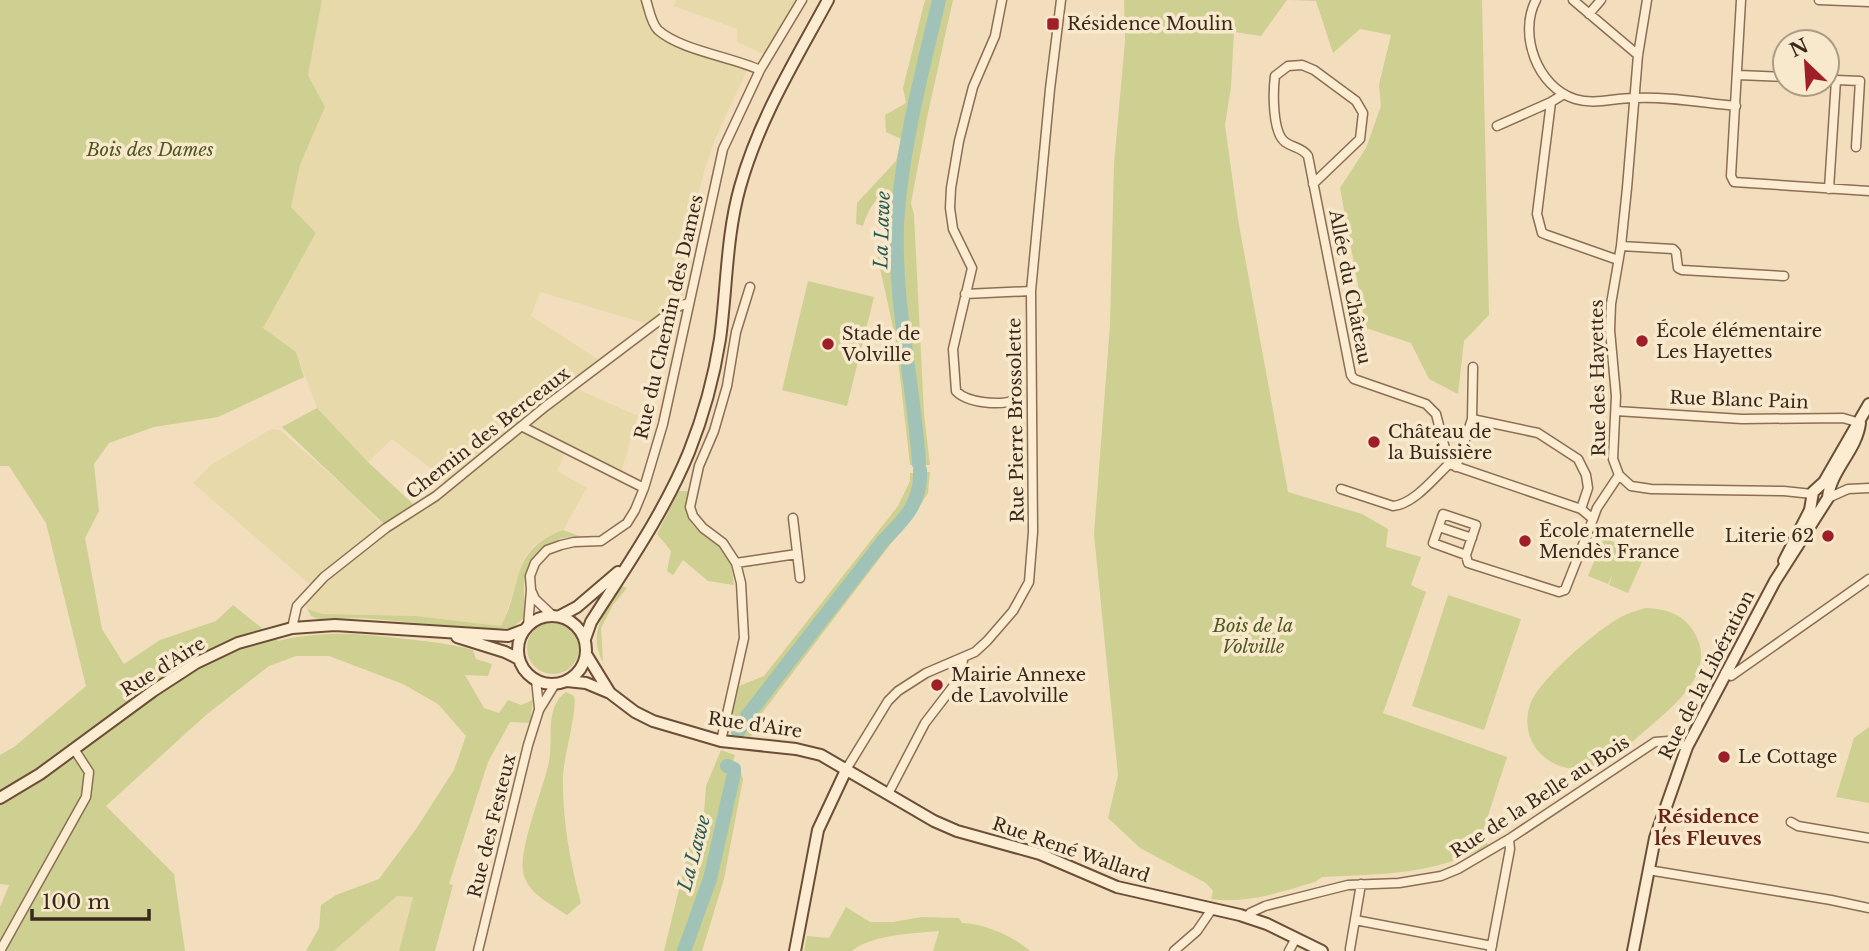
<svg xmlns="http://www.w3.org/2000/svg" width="1869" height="951" viewBox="0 0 1869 951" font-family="'Libre Baskerville',serif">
	<rect width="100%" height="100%" fill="#f2debd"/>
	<path fill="#e8d9aa" d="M322,0h324l14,31 89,35 -33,71 -12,35 -15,56 2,38 -7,29 -7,12 -23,19 -114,-34 -9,24 73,47 -31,24 65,29 -18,60 -53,-28 -10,23 30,17 -24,42 -16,7 -14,9 -9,13 -22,67 -86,-10 -93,-2 -16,-5 -5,-8 12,-13 -121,-105 18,-18 60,-36 9,1 69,61 37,37 62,-42 -10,-12 -46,-35 -24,23 -51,-54 -21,-56 -33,-24 53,-95 -25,-26 9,-42 25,-58 -17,-32z
		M676,0h126l-34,56 -31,-14v-13l-63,-23z
		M397,896l16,1 -14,54h-65z"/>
	<path fill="#cdd090" d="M0,0h322l-14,75 17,32 -25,58 -9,42 25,26 -53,95 33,24 8,25 -86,40 -64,10 -45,16 -15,21 5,47 -14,27 17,91 22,35 36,-24 56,-19 17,-16 45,36c43,-10 76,-8 119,-3 27,3 51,5 76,12l3,9 16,5 -4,12 -23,-1 19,33 15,5 9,-13 13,5 12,-5 -3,23 -20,-1 -22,40 -39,122 4,1 -18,66h-36l14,-54 -16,-1 -63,55h-28l13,-23 2,-23 15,-10 43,-16 37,-50 38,-59 12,-34 -28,-32 -35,-20 -74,-28h-33l-27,10 -63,49 -100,91 68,68 11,77h-185v-44l9,-22 -9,-1v-129l14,-8 72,-61 -40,-163 -37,-57h-9z
		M925,0h28l-25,113 -17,90 3,12 10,199 6,51h-20l-14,-124 -20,-91 18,-18 3,-28 -3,-11c-19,2 -26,17 -31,33l-7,-2 1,-21 39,-42 5,-22 -15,-7 -1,-17 21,-12 -3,-15z
		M1124,0h163l-26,36 -27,-4 -3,55 -6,38 13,94 50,273 74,22 26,15 -2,18 35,10 -10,28 15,7 -43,121 124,44 -26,80 8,8c-52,30 -109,29 -167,32l-7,5c-34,10 -68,22 -104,17l2,-8 -7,-8 -66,-35 -32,-30 10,-43 -24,-241 16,-209 4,-161 11,-123z
		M1290,0h192l7,315 -25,26 -6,53 -29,-15 -18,-36 -45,-15 -26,-140 26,-40 15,-42 -2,-21 12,-50 -31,-6 -27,24 -17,-52z
		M808,281l66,16 -27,109 -65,-16z
		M317,408l51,54 45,42 -27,22 -104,-99z
		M930,472l-2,21 -7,11 -162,213 -8,20 -16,-3 -6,-7 10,-41 25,-10 134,-170 12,-25v-8z
		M679,491h11c-1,11 -5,24 2,33 2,4 9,8 13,10 23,16 26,24 29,51l-26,-4 -25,-21 -10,15 -6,-4 4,-20 -14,-17z
		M563,530l19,7c-30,-4 -54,18 -58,47 -1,12 2,23 0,34l-12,10 -25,1 -126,-11 -43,1 -7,-3 -4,-7 16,5 93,2 85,10c23,-43 8,-75 62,-96z
		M1604,538l41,17 -17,38 -19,-8 4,-11 -5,10 -20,-8z
		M622,586l5,2 -14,17 -12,23 2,34c-16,-28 2,-53 19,-76z
		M1448,595l73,24 -37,111 -72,-24z
		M1646,608c19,1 35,5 46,21 29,40 -18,77 -45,100 -15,13 -29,26 -47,35 -40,18 -84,-16 -70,-59 9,-26 67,-75 91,-88 8,-4 16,-7 25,-9z
		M527 648a26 26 0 1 1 52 0a26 26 0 1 1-52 0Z
		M566,692l8,4c4,10 -10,62 -11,79 -1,42 7,87 18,128l-14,12c-16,-11 -41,-22 -44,-44 -4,-23 20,-82 26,-109 5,-26 -5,-54 17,-70z
		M1869,727v76l-33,-6 18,-59z
		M721,750l14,5 -4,13 9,3 3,8 -19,100 -22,72h-38l33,-136 7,-2 2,-27z
		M846,907l24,15h23l29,-5 37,1 3,5c23,1 51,13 68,28h-97l6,-20c-23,2 -70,4 -87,20h-48l3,-15 22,2z"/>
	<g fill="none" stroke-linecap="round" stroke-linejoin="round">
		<path stroke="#a1c2b6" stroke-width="14" d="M919,464c-5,-80 -25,-159 -22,-239 4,-73 25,-153 42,-225
			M738,732l9,-16 136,-175c21,-21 39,-39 37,-71
			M684,951l26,-72 24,-106v-4l-7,-3"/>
		<defs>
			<path id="street" d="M646,0c3,9 5,23 12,30 22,20 74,27 102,40
				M1002,0l-7,36 -22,51 -14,54 -8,47 -1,20 3,21 19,39 -19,81 3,42c11,12 44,15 59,9
				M1536,0c-18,34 1,87 39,99 20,6 38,-1 59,-1 33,-2 69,5 102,8
				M1573,0l65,55
				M1647,0l-9,55 -11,133 -6,58 -10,58 -1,26 6,66 -3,63 6,16 12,11 20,3 133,2 28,3
				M1741,0l-10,176 3,6 135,9
				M1819,0l50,2
				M1589,14l12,-14
				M1738,75l47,2
				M1551,102l-14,112 5,19 5,2 71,25
				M1497,126l54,-24 13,-8
				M1313,184l47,-45 3,-26 -7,-12 -42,-31 -12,-5 -14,1 -13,10c-2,15 -3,56 10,66 8,6 17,5 23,14l43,219 3,4 72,25 10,10 13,50 132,45 12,10 4,-11 22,-33
				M1829,189l7,-109 24,1 -4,66
				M1621,246l52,3 3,3 2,16 4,2 102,6
				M965,294l66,-3
				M1616,411l126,8 101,-1 17,5
				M1472,419l66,14 40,26 8,16 2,13 -7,21
				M523,427l121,61
				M1456,467l16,-48 1,-52
				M1341,489l52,17c21,-2 41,-28 56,-42
				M1828,498l20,-9 21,-1
				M793,518l7,60
				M1439,527l33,11
				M1466,555l-33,-12 10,-29 33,11 -10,30 2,8 91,29 6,-2 28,-71
				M736,563l61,-9
				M531,590l4,9 18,17
				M528,626l3,-36 -1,-14 5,-13 12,-13 14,-5 13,-3 27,-1 26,-18 8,-13 9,-22 19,-64 60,-275 37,-79 42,-70
				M292,628l5,-22 27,-29 62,-49 50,-32 110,-90 131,-99 11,-4
				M1725,673l6,3 138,-97
				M536,680l3,28
				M721,741l23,-103 -3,-55 -5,-20 -13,-20 -20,-15 -10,-12 -3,-9 9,-41 15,-35 13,-45 9,-54 14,-45
				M847,768l41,-67 10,-10 28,-18 49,-21 12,-11 26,-30 16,-29 4,-50 -2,-241 19,-202 11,-89
				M888,794l37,-71 33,-43 4,-7 1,-15
				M1791,822l7,4 71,12
				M1648,870l183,30 38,8
				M1247,918l3,-5 15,-7 55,-14 28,-7 51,-2 42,-7 17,-7 51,-30 146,-97 13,-1 19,6
				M1355,920l137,26
				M1350,949l11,-65
				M1491,950l19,-101 -1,-10
				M0,951l86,-154 3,-25 -15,-23
				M478,951l50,-206 11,-35 16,-26
				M1174,951l23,-20 15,-22
				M1289,951l7,-13"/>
			<path id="secondary" d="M1784,561l26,-51 3,-18 11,-10 45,-78
				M518 650a34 34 0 1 1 68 0a34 34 0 1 1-68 0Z
				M560,616l17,-9 41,-35
				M457,637l48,15 14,7
				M585,639l6,-17c35,-55 73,-109 98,-170 14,-35 25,-75 31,-113 7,-51 6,-102 20,-152 19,-68 55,-126 88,-187
				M586,654l24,39 25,19 18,9 68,20 75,8 25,6 113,66 23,10 83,23 77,33 123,28 27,9 55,27
				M567,681l19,2 24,10
				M0,798l40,-24 113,-83 43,-28 42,-20 54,-15 43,-3 173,11 16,-6
				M795,951l23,-121 29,-62
				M1633,951l22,-113 32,-91 88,-166 53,-83c2,-27 29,-48 32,-75"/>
		</defs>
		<use href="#street" stroke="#8b6e54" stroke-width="11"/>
		<use href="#secondary" stroke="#6c4e38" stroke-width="14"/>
		<use href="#street" stroke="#fcecd1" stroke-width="8"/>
		<use href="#secondary" stroke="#fcecd1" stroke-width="10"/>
	</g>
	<g fill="#9f1f29" stroke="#f8e9cd" stroke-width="2.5">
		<rect x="1046" y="17" width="14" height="14" rx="3.5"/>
		<circle cx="1642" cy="341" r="7"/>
		<circle cx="828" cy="344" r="7"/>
		<circle cx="1374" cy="442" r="7"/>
		<circle cx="1828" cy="536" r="7"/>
		<circle cx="1525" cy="541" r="7"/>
		<circle cx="937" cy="685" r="7"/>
		<circle cx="1724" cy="757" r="7"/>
	</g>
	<g text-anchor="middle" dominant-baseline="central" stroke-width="7" stroke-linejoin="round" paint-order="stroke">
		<g font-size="18" fill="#39271b" stroke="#f8e9cd" text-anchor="start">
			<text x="1067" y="24">Résidence Moulin</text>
			<text x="1656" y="331">École élémentaire<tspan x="1656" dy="21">Les Hayettes</tspan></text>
			<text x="842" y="334">Stade de<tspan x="842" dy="21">Volville</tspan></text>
			<text x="1388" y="432">Château de<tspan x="1388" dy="21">la Buissière</tspan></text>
			<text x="1539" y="531">École maternelle<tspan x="1539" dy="21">Mendès France</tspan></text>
			<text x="1814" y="536" text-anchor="end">Literie 62</text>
			<text x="951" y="675">Mairie Annexe<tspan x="951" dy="21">de Lavolville</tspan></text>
			<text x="1738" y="757">Le Cottage</text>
		</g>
		<g font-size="18" font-style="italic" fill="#4d571f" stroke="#f8e9cd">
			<text x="150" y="150">Bois des Dames</text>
			<text x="1253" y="626">Bois de la<tspan x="1253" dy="21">Volville</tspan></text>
		</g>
		<g font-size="18" fill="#39271b" stroke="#f8e9cd">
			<text transform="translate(1350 287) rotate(79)">Allée du Château</text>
			<text transform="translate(669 317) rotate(-77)">Rue du Chemin des Dames</text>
			<text transform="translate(1598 378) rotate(-91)">Rue des Hayettes</text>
			<text transform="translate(1739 400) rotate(2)">Rue Blanc Pain</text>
			<text transform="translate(1016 420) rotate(-91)">Rue Pierre Brossolette</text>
			<text transform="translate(488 433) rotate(-38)">Chemin des Berceaux</text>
			<text transform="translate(163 667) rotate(-32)">Rue d'Aire</text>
			<text transform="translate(1707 675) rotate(-63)">Rue de la Libération</text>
			<text transform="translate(755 725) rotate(8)">Rue d'Aire</text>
			<text transform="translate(1540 797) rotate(-33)">Rue de la Belle au Bois</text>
			<text transform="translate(492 826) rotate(-76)">Rue des Festeux</text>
			<text transform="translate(1071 850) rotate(19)">Rue René Wallard</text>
		</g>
		<g font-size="19" font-style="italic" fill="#285a53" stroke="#f8e9cd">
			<text transform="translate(882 230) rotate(-88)">La Lawe</text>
			<text transform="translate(694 853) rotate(-75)">La Lawe</text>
		</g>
		<g font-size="19" font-weight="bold" fill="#692216" stroke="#f8e9cd">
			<text x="1708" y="816">Résidence<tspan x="1708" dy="22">les Fleuves</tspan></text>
		</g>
	</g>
	<g transform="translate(1806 63) rotate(335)"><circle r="33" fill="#f8e9cd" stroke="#ac9b86" stroke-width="2"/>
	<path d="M0-5L12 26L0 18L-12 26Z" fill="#9f1f29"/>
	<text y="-10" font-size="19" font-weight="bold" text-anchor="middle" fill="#39271b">N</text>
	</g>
	<path d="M32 909v10h117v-10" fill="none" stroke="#39271b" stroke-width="3.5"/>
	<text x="42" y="909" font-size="21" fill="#39271b" stroke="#f8e9cd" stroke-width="5" paint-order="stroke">100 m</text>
</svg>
